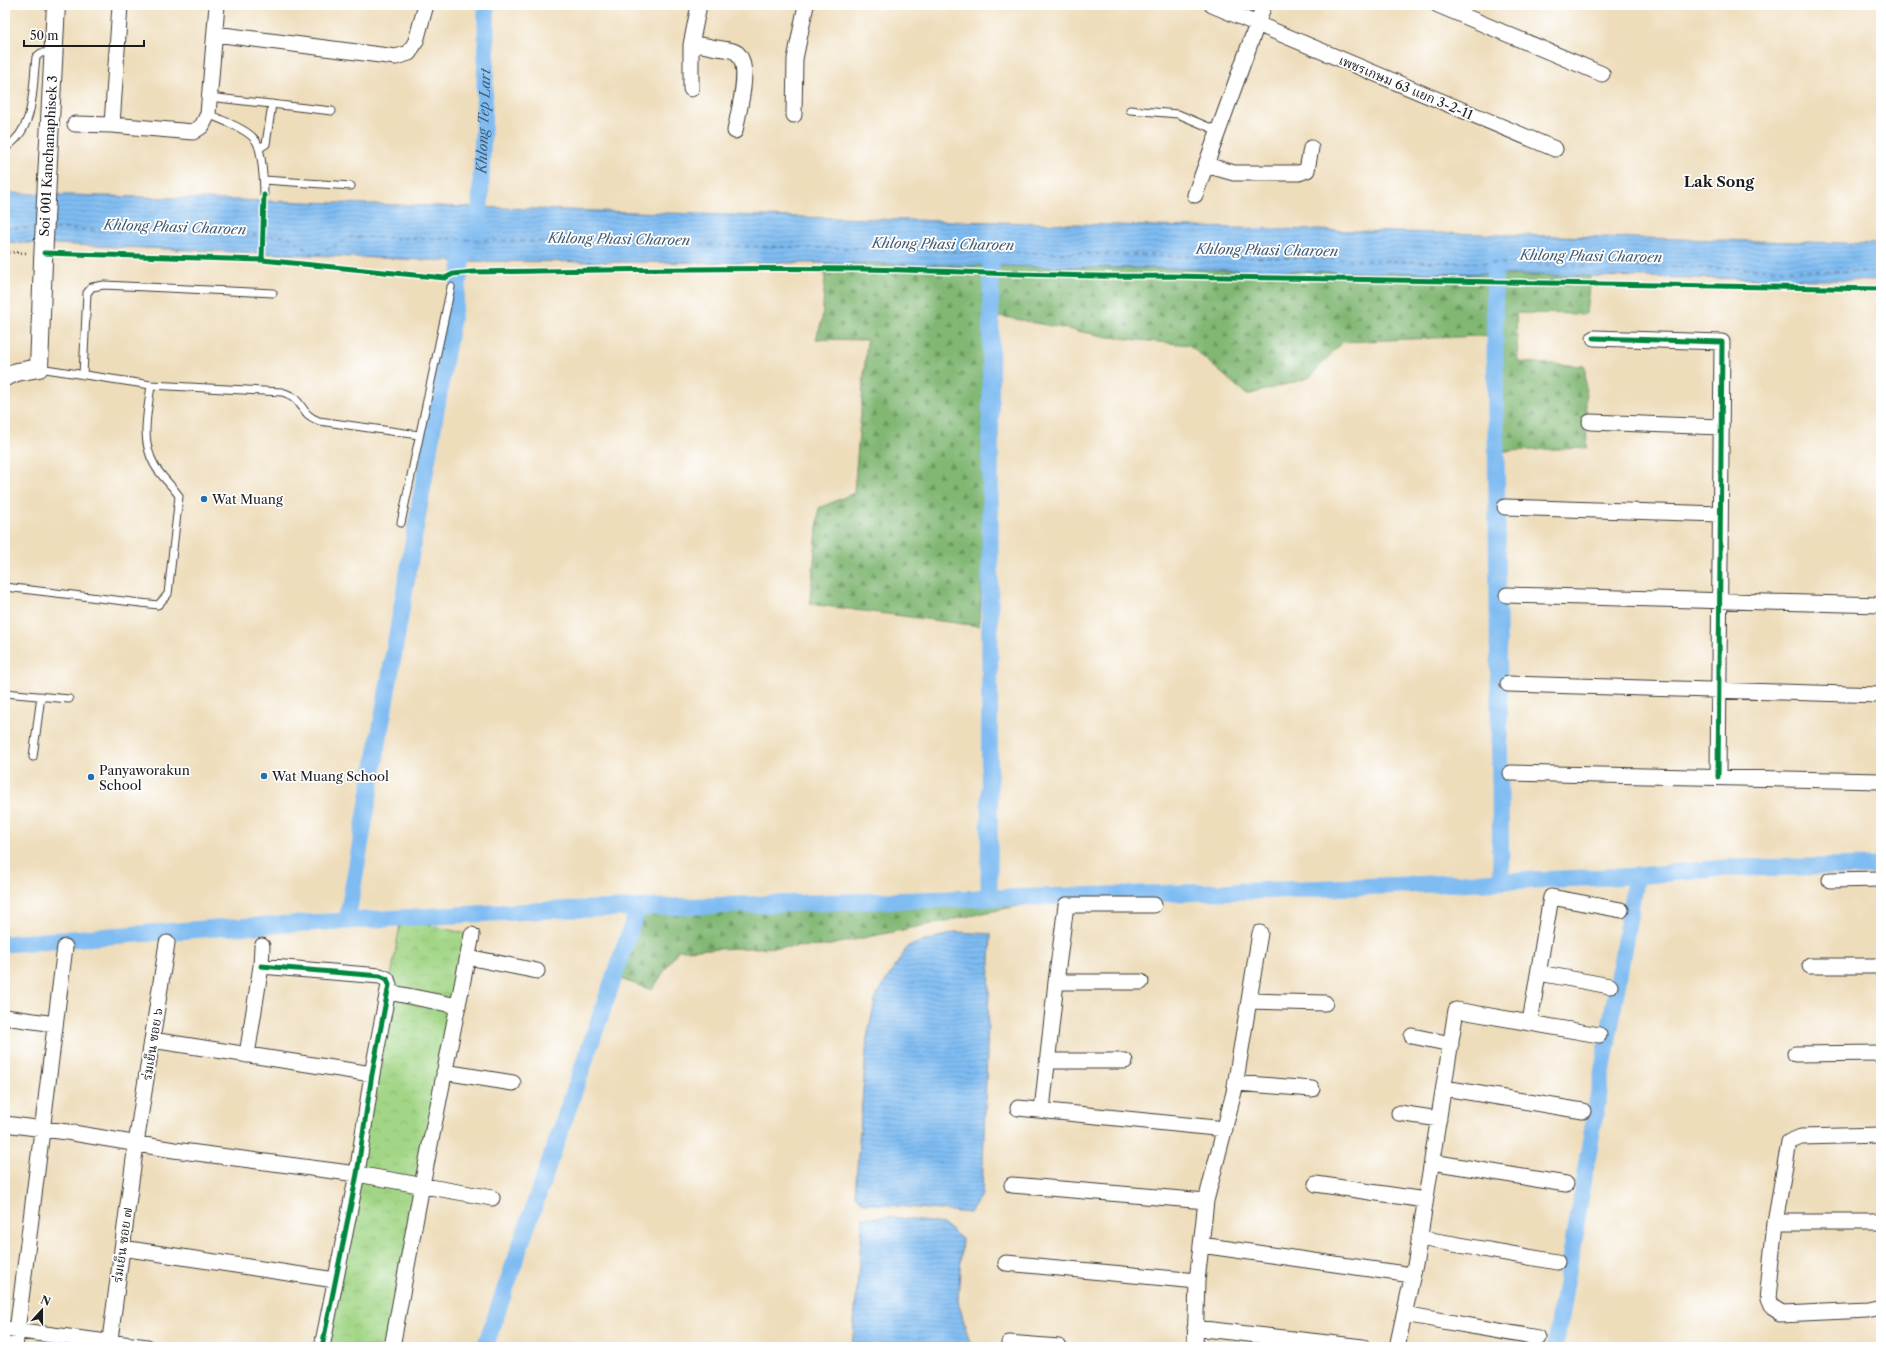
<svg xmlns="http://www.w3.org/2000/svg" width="1886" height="1352" viewBox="0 0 1886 1352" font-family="'Libre Caslon Text','Noto Serif Thai',serif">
	<defs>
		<pattern id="forest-firs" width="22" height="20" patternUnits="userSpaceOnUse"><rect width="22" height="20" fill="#81b773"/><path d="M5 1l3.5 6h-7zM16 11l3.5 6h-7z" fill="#69945e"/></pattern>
		<pattern id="park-crowns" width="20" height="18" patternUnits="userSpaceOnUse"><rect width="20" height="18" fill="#a2d686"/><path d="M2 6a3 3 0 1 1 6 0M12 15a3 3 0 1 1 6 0" fill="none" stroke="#8bb773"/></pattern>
		<pattern id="water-rules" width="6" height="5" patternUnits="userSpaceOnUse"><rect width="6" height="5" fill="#7fbcf2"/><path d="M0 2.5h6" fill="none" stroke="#6da1cf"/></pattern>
	</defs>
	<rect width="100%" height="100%" fill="#fff"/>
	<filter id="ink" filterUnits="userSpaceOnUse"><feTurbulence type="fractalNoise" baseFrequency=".025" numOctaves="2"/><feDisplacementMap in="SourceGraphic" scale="8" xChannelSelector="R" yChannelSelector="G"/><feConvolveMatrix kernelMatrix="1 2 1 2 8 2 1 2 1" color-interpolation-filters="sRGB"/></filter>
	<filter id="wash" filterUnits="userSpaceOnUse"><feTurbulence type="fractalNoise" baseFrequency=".012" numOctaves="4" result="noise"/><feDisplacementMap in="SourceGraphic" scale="16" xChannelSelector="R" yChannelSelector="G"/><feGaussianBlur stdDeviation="0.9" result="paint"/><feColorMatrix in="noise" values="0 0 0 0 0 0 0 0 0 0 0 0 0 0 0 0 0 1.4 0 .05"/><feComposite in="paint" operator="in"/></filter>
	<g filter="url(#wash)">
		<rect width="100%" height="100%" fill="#edb"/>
		<path fill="url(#forest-firs)" stroke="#4e6a48" d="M826,263l764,13 -4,38 -70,-1 2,49 67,4 2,82 -84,3 -1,-116 -160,7 -33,36 -62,17 -58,-50 -80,-8 -110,-21 -20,310 -169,-22 9,-96 35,-15 13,-153 -51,-1 6,-19z
			M983,890l49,13 -207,43 -147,4 -26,40 -43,-15 25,-71z"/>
		<path fill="url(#park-crowns)" stroke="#5f7951" d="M401,919l71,16 -79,412h-67z"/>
		<path fill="url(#water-rules)" stroke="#4e6c87" d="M5,193l824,25 1052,26v37l-1055,-18 -378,-2 -443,-19z
			M956,932l35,2 -9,261 -12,18 -105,-10 -10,-8 12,-157 9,-41 32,-51z
			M892,1217l51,7 19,15 -4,62 13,46h-119l11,-129z"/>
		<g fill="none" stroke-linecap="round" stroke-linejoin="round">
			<g stroke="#7fbcf2" stroke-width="17">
				<path id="s1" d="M479,231l7,-173v-53"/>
				<path d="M1494,253l7,628"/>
				<path d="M989,898l2,-653"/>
				<path d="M347,921l119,-682"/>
				<path d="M5,944l211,-16 335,-18 702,-19 383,-15 90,-8 155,-2"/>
				<path d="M485,1347l153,-439"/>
				<path d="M1555,1347l81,-471"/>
			</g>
			<path stroke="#445c72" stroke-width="1" stroke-dasharray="5 4" stroke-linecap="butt" d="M5,228h32
				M54,229l234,7 27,20 36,-19 1530,35"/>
		</g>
	</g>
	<g filter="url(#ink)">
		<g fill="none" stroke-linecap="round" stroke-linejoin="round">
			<defs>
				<path id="service" d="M209,97l123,14
					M1130,110l48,4 40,17
					M208,114c13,6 40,15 48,27 6,9 8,42 8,54
					M5,148c31,-19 27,-59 31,-91l5,-4 12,-1
					M260,148l6,-4 6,-40
					M264,180l87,6
					M39,368l112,17 131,7c24,7 16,22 37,29l100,14
					M83,375l4,-82 5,-6 12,-2 169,8
					M401,523l50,-236
					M5,587l153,18 10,-11 11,-98c-7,-11 -19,-20 -25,-32 -14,-25 -6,-53 -3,-79
					M5,693l64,6
					M33,757l8,-61"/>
				<path id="minor" d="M699,5l-8,40c9,-1 16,1 25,3 6,1 16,1 21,5 15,13 1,60 -2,78
					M1212,5l343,144
					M1438,5l164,69
					M215,34l181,23 13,-4 7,-12 10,-36
					M691,45v44
					M794,115l1,-56 11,-54
					M75,124l37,1 8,-120
					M112,125l81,7 9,-6 6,-12 9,-109
					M1206,165l28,8h65l8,-3 4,-22
					M1195,195l69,-190
					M1594,338l128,4 -4,435
					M1590,422l131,5
					M1505,507l215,7
					M1507,595l374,10
					M1508,684l373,11
					M1511,773l370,8
					M1830,880l51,-1
					M468,957l69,14
					M261,966l119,10 7,3 2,6 -17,89 -15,100 -35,173
					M1810,966h71
					M1539,973l71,13
					M1056,982h85
					M388,992l70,14
					M1249,1001l76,2
					M5,1017l50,7
					M1530,1022l21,-125 70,13
					M1412,1036l39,8
					M152,1040l220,34
					M1795,1054l86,-1
					M247,1055l14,-89 1,-20
					M1049,1061h76
					M444,1072l69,11
					M1236,1083l76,6
					M1444,1088l139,23
					M1018,1108l207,21
					M1042,1110l14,-128 10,-77h88
					M1399,1113l40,6
					M5,1124l62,8 107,18 183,24 135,24
					M1881,1135l-80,2 -12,5 -14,80 -8,78 3,7 11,7 87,-4 13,-3
					M1432,1162l134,22
					M1316,1184l109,16
					M1012,1185l194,16
					M1775,1222h106
					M1419,1238l138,24
					M1201,1245l211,30
					M122,1248l213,32
					M1006,1263l191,18
					M1404,1314l134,24
					M1195,1328l168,19
					M5,1329l142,18
					M1009,1343l50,4
					M15,1347l50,-400
					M109,1347l27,-203 31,-201
					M392,1347l30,-162 50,-250
					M1195,1347l2,-66 9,-80 28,-109 26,-159
					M1397,1347l19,-87 40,-250 143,25"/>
				<path id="tertiary" d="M47,179l9,-174
					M5,377l12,-5 22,-4 4,-107"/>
			</defs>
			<use href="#service" stroke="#3c3934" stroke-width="9"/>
			<use href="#minor" stroke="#3c3934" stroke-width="17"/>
			<use href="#tertiary" stroke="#3c3934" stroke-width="20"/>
			<path stroke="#3c3934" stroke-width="2.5" stroke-dasharray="1 3" stroke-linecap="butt" d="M5,252l23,1"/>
			<use href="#service" stroke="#fff" stroke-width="7"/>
			<use href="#minor" stroke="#fff" stroke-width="15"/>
			<use href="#tertiary" stroke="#fff" stroke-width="18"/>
			<defs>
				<path id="tertiary-bridge" d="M43,261l4,-82"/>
			</defs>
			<use href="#tertiary-bridge" stroke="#3c3934" stroke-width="20" stroke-linecap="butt"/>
			<use href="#tertiary-bridge" stroke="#fff" stroke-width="18"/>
			<defs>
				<path id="cycleway" d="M44,253l218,7 183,18 8,-4 19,-2c131,-2 262,-5 393,-3 102,2 203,9 305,7l711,13
					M262,260l2,-65
					M1594,338l128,4 -4,435
					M261,966l119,10 7,3 2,6 -17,89 -15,100 -35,173"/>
			</defs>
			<use href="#cycleway" stroke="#fff" stroke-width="8"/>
			<use href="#cycleway" stroke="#00873e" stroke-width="5"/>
		</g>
	</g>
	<g fill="#1f6fb2" stroke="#fff" stroke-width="1.5">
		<circle cx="204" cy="499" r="4"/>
		<circle cx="264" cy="776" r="4"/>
		<circle cx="91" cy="777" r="4"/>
	</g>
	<g text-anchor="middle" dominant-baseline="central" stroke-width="3.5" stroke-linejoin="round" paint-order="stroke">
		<g font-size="13" fill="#1c1c1c" stroke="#fff">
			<text transform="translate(1406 87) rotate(23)">เพชรเกษม 63 แยก 3-2-11</text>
			<text transform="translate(48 156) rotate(-87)">Soi 001 Kanchanaphisek 3</text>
			<text transform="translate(152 1044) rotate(-81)">ร่มเย็น ซอย ๖</text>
			<text transform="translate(122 1245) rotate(-82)">ร่มเย็น ซอย ๗</text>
		</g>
		<g font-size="13" fill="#1c1c1c" stroke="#fff" text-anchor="start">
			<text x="212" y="499">Wat Muang</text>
			<text x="99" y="770">Panyaworakun<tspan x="99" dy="15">School</tspan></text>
			<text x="272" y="776">Wat Muang School</text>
		</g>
		<g font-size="14" font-style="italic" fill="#445c72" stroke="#fff">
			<text stroke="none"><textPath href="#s1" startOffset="110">Khlong Tep Lart</textPath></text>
			<text transform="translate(175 227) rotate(2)">Khlong Phasi Charoen</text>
			<text transform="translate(619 239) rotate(1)">Khlong Phasi Charoen</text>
			<text transform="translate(943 244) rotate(1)">Khlong Phasi Charoen</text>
			<text transform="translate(1267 250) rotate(1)">Khlong Phasi Charoen</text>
			<text transform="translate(1591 256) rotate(1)">Khlong Phasi Charoen</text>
		</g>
		<g font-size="15" font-weight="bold" fill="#1c1c1c" stroke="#fff">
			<text x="1719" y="181">Lak Song</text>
		</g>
	</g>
	<rect width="1886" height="1352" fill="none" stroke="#fff" stroke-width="20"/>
	<g transform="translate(42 1310) rotate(21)" stroke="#ffffff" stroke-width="3" paint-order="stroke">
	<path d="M0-3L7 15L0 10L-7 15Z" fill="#1c1c1c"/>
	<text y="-6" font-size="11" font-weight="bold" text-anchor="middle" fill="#1c1c1c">N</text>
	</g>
	<path d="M24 40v6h120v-6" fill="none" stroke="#1c1c1c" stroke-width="2"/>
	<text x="30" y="40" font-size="12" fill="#1c1c1c" stroke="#ffffff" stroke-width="3" paint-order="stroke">50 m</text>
</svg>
